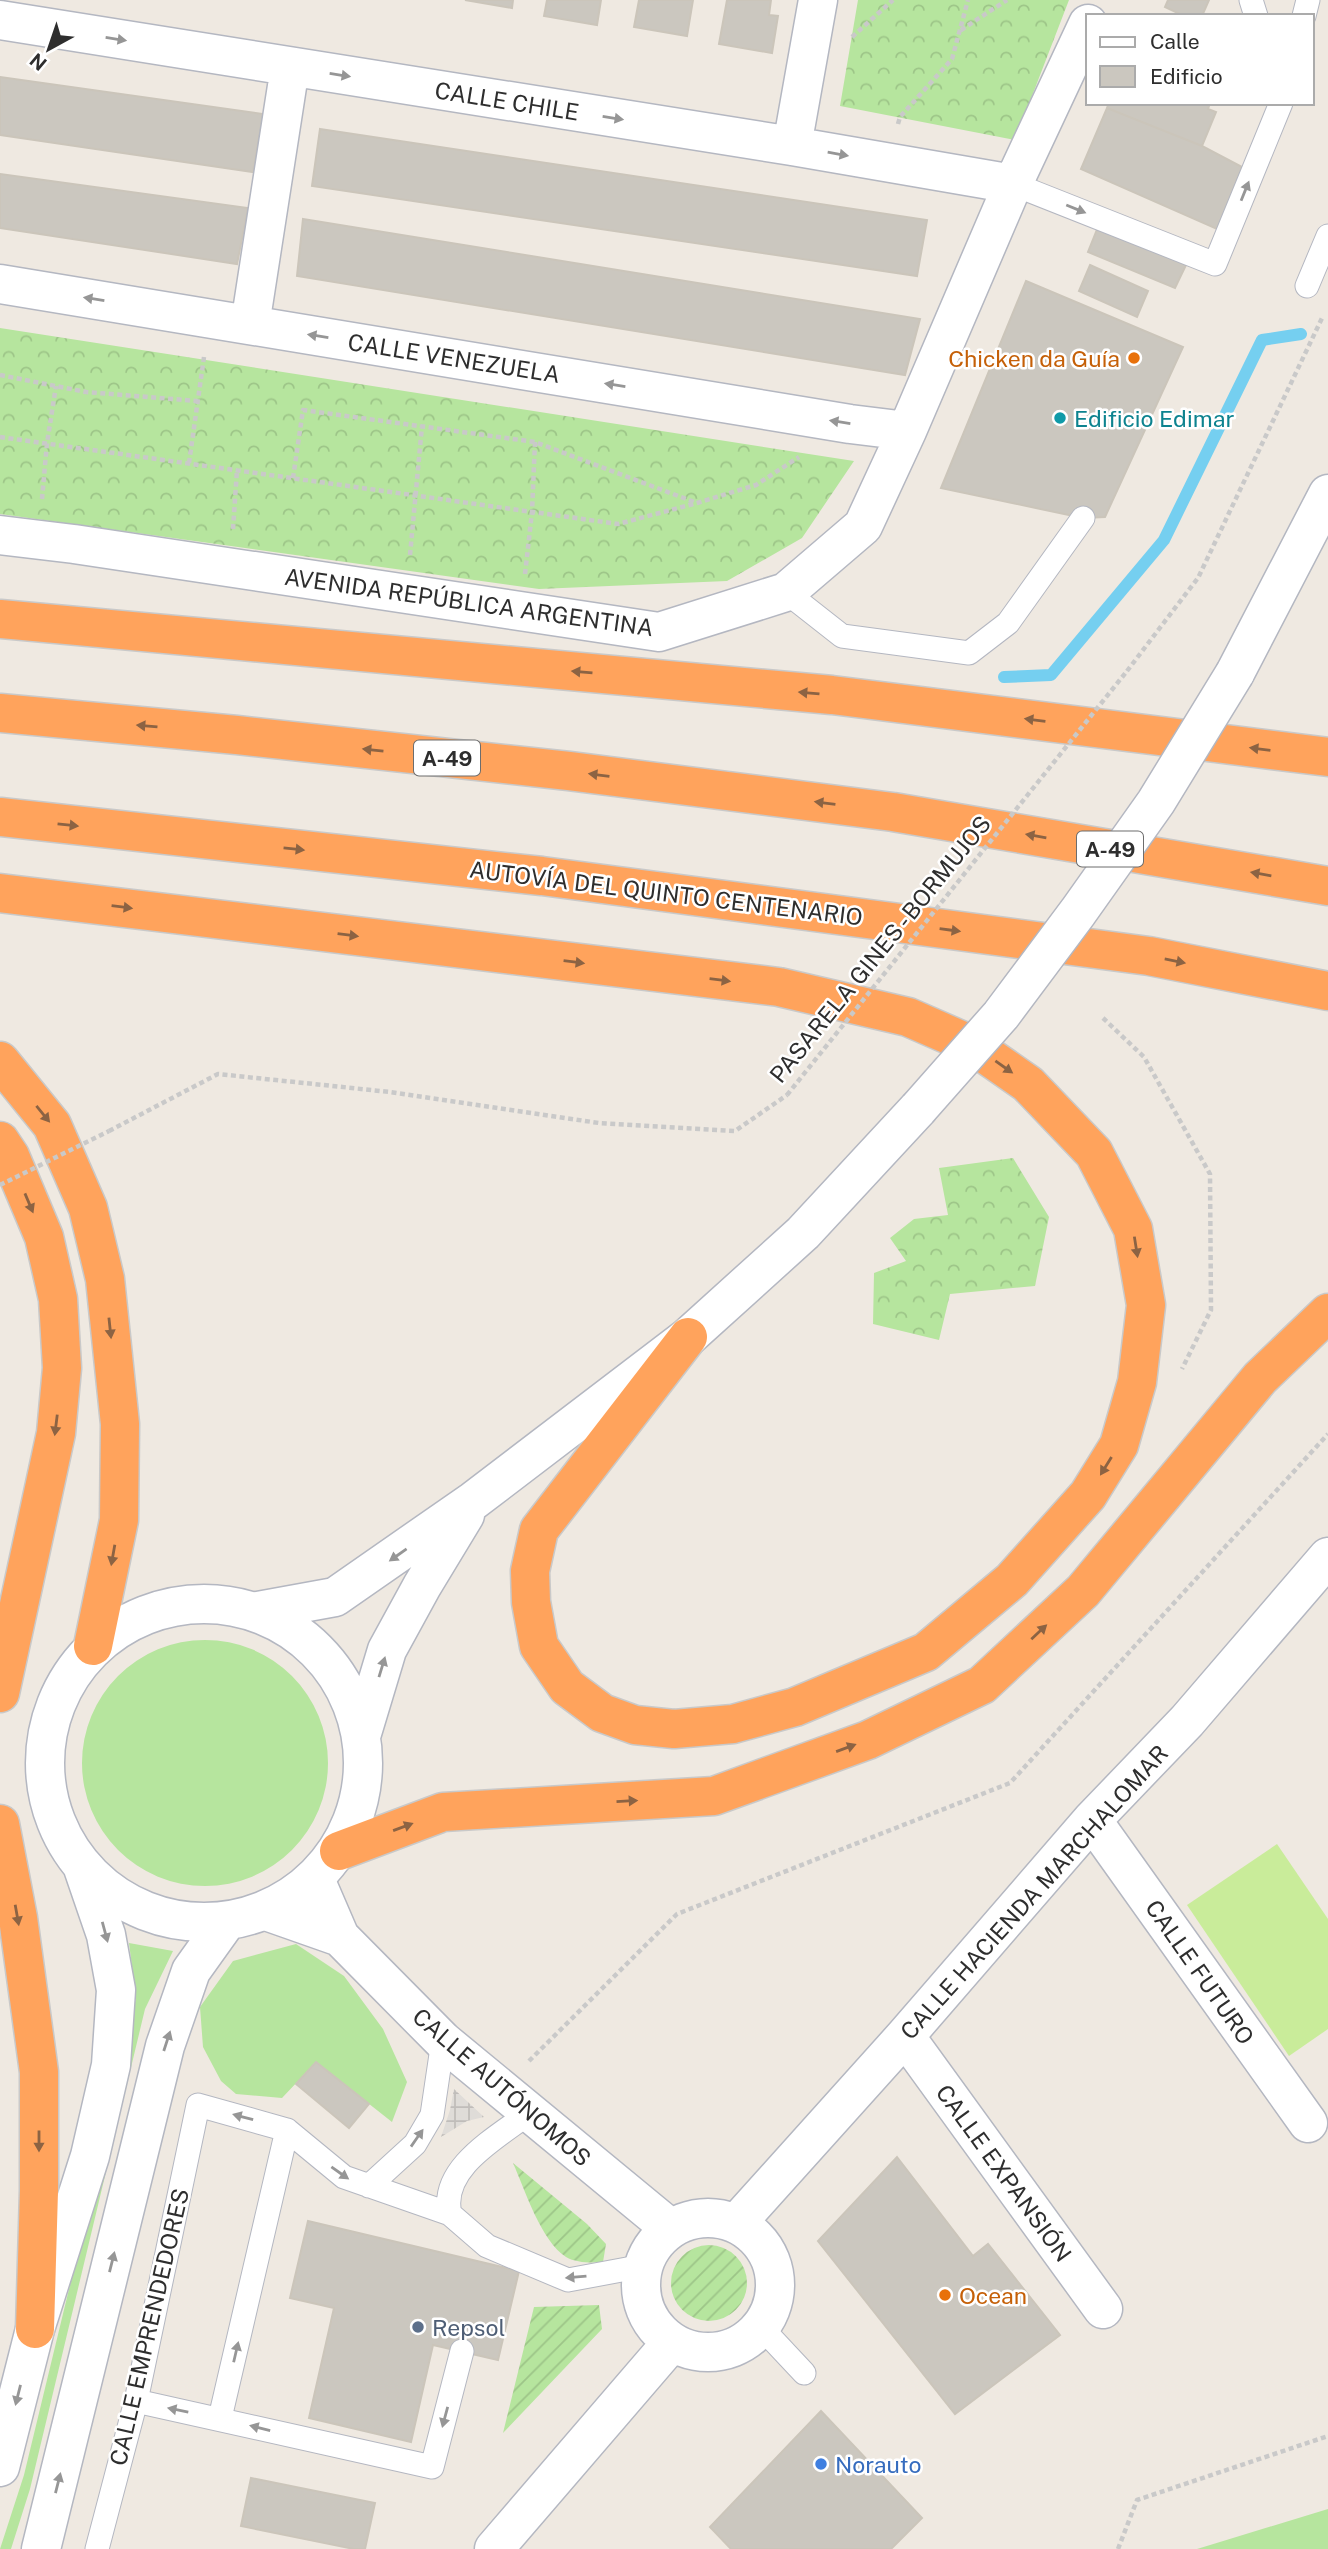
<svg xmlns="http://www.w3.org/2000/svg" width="1328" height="2549" viewBox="0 0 1328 2549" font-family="'Public Sans',sans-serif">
	<defs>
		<pattern id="forest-crowns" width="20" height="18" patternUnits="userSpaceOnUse" patternTransform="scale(1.75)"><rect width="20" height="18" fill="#b6e59e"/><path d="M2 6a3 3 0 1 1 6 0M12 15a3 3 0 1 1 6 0" fill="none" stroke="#9dc588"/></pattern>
		<pattern id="garden-furrows" width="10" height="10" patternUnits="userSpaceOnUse" patternTransform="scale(1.75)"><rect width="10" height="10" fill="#b6e59e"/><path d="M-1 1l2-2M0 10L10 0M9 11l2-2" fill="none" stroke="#9dc588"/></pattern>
		<pattern id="plaza-grid" width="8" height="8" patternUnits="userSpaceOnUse" patternTransform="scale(1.75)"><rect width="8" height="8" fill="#dfdcd8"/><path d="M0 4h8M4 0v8" fill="none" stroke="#c0bdba"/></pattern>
	</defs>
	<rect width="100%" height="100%" fill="#efe9e1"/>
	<path fill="#b6e59e" d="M82 1763a123 123 0 1 1 246 0a123 123 0 1 1-246 0Z
		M129,1943l44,8 -28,58 -115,480 -19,60h-11l24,-74 76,-314 36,-163z
		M296,1944l48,32 39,53 24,53 -15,40 -76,-60 -34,36 -46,-4 -15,-13 -18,-34 -3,-40 33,-46z
		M1328,2509v40h-131z"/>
	<path fill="url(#forest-crowns)" d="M858,0h211l-54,140 -175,-34z
		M0,328l854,133 -52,77 -75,43 -188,8 -539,-75z
		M1013,1158l36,59 -14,69 -85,8 -11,46 -66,-16 1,-51 32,-12 -16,-23 24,-19 34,-4 -9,-47z"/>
	<path fill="url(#garden-furrows)" d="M513,2163l74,61 19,20 -3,18c-11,1 -27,1 -37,-5 -25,-16 -41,-67 -53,-94z
		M671 2283a38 38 0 1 1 76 0a38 38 0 1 1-76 0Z
		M599,2305l3,24 -99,104 31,-126z"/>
	<path fill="#c9ec9a" d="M1277,1844l51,75v110l-39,27 -102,-151z"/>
	<path fill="url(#plaza-grid)" d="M454,2089l30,28 -17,4 -26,16 9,-27z"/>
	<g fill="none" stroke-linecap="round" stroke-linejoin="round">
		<path stroke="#75cff0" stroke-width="12" d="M1004,677l47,-2 113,-135 98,-200 39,-6"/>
	</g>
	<path fill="#cbc7bf" stroke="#cbc5ba" stroke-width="2" d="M465,0h48l-1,8z
		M547,0h54l-4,25 -53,-9z
		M639,0h54l-6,36 -53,-9z
		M727,0h44l-2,15 9,1 -6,37 -53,-9z
		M1168,0h41l-7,16h-18l-19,-9z
		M0,77l263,37 -10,58 -253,-37z
		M1109,103h101l-2,6 8,3 -14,34 -95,-38z
		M1107,108l95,38 40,21 -25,62 -136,-60z
		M320,129l607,91 -10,56 -605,-90z
		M0,174l248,34 -11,56 -237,-36z
		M303,219l617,100 -15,56 -608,-99z
		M1098,227l88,38 -11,23 -87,-36z
		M1090,265l58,26 -11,26 -58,-26z
		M1026,281l157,66 -78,170 -22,1 -142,-30z
		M316,2062l53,42 -20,24 -53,-44z
		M897,2157l76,99 15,-12 72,91 -105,79 -137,-173z
		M308,2221l211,50 -21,89 -65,-15 -22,97 -102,-24 25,-110 -44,-10z
		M821,2411l101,107 -31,31h-160l-21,-22z
		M251,2478l124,25 -10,46h-11l-113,-23z"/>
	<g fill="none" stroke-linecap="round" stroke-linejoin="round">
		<defs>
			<path id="service" d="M1251,0l5,16
				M1304,16l4,-16
				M1013,184l202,80 66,-161
				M1307,286l21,-50
				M786,592l56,44 127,17 39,-30 75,-105
				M369,2186l46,-42 17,-29 11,-74
				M450,2214c-11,-46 48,-77 79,-101
				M760,2326l44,47
				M136,2401l296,66 30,-116
				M220,2418l67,-288
				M97,2549l39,-148 62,-296 89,25 57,47 106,37 37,32 81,34 75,-14"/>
			<path id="minor" d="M0,20l792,126 221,38
				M792,146l26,-146
				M0,284l850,140 57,7
				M250,325l40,-258
				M0,535l74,9 585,88 127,-40 77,-66 44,-95 106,-247 75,-160
				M1092,1820l216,303
				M315,1879l25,58 103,104 228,188
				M266,1911l74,26
				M905,2036l198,273
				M641 2285a67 67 0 1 1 134 0a67 67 0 1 1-134 0Z
				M736,2224l169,-188 187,-216 95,-99 141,-164
				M494,2549l178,-207"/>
			<path id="secondary" d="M1235,673l93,-179
				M45 1763a159 159 0 1 1 318 0a159 159 0 1 1-318 0Z
				M258,1611l77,-14 138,-96 215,-164 115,-104 115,-124
				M362,1733l25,-83 35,-64 43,-71
				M0,2467l35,-138 55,-173 21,-91 5,-75 -10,-55 -23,-67
				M41,2549l124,-503 26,-75 35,-49"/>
			<path id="motorway" d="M0,619l832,76 496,62
				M0,713l237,22 332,36 324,41 435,74
				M0,817l542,59 607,80 179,35
				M0,893l779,94 129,30 64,28 56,39 66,69 39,76 13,76 -9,77 -18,63 -31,50 -76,85 -86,72 -131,55 -62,17 -59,5 -39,-4 -33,-12 -35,-26 -28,-41 -8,-44 -1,-31 9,-41 149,-193
				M0,1061l52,64 36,83 17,71 15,145 -1,96 -26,126
				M0,1141l10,15 34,81 14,62 4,69 -6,65 -56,260
				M0,1824l18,94 21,154v119l-4,138
				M339,1851l104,-39 271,-16 154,-56 114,-55 101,-94 177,-213 68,-65"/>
		</defs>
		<use href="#service" stroke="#b4b7c1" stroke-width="25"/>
		<use href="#minor" stroke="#b4b7c1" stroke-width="41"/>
		<use href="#secondary" stroke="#b4b7c1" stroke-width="41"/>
		<use href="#motorway" stroke="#c9c9c9" stroke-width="41"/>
		<path stroke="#c9c9c9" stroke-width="4.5" stroke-dasharray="5 3.5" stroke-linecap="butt" d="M961,30l46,-30
			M852,37l41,-37
			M898,124l2,-7 52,-58 16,-59
			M0,375l86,17 111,9
			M0,437l618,87 79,-21 59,-18 43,-28
			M189,463l15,-106
			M293,478l10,-68 232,32 162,61
			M42,499l5,-56 9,-57
			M233,529l4,-59
			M410,555l12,-129
			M525,574l7,-62 3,-70
			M1127,671l71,-93 125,-262
			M1103,1018l41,39 66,117 1,136 -29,59
			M109,1131l109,-57 172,18 209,31 136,8 52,-36
			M529,2061l148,-147 333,-131 318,-349
			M1118,2549l19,-49 191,-64"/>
		<use href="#service" stroke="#fff" stroke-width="23"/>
		<use href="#minor" stroke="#fff" stroke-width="38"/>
		<use href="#secondary" stroke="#fff" stroke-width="38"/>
		<use href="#motorway" stroke="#ffa35c" stroke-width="38"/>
		<defs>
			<path id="secondary-bridge" d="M918,1109l83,-94 77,-103 78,-110 79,-129"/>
		</defs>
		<use href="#secondary-bridge" stroke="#b4b7c1" stroke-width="41" stroke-linecap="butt"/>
		<path stroke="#c9c9c9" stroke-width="4.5" stroke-dasharray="5 3.5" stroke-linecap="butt" d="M787,1095l340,-424
			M0,1185l109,-54"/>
		<use href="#secondary-bridge" stroke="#fff" stroke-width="38"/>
	</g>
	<defs><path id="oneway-solid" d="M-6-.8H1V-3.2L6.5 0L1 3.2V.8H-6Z" transform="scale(1.75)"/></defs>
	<g fill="#969696">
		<use href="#oneway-solid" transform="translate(116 39) rotate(9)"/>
		<use href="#oneway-solid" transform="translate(340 75) rotate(9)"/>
		<use href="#oneway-solid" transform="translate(613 118) rotate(9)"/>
		<use href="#oneway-solid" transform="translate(838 154) rotate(10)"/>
		<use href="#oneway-solid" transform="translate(1245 191) rotate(-68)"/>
		<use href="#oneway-solid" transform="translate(1076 209) rotate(22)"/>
		<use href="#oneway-solid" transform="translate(94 299) rotate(-171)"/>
		<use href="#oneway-solid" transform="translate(318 336) rotate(-171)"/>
		<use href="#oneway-solid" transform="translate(615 385) rotate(-171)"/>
		<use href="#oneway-solid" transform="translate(840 422) rotate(-171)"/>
		<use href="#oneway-solid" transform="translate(398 1555) rotate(145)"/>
		<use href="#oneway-solid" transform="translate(382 1667) rotate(-73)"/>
		<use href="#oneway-solid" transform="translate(105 1932) rotate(75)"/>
		<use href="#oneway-solid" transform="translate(167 2041) rotate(-72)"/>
		<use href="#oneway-solid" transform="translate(243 2117) rotate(-165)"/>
		<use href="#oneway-solid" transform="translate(417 2138) rotate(-55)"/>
		<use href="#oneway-solid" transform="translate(340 2173) rotate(35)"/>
		<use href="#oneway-solid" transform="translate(112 2262) rotate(-76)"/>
		<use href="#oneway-solid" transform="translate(576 2277) rotate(175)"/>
		<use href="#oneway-solid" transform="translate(236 2352) rotate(-77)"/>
		<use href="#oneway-solid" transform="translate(18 2395) rotate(104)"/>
		<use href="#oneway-solid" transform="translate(178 2410) rotate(-169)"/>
		<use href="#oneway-solid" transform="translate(445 2417) rotate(105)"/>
		<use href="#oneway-solid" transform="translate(260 2428) rotate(-166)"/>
		<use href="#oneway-solid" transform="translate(58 2483) rotate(-76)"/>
	</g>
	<g fill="#8c6343">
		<use href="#oneway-solid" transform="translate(582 672) rotate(-175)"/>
		<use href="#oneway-solid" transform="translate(809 693) rotate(-175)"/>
		<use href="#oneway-solid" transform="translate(1035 720) rotate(-173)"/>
		<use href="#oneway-solid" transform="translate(147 726) rotate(-175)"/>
		<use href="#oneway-solid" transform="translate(1260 749) rotate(-173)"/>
		<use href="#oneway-solid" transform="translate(373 750) rotate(-174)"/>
		<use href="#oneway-solid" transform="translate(599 775) rotate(-173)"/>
		<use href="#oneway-solid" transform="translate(825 803) rotate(-173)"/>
		<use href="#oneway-solid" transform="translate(68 825) rotate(6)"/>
		<use href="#oneway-solid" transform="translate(1036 836) rotate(-170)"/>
		<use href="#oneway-solid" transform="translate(294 849) rotate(6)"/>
		<use href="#oneway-solid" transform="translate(1261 874) rotate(-170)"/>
		<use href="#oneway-solid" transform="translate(122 907) rotate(7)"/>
		<use href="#oneway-solid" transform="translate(950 930) rotate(8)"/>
		<use href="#oneway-solid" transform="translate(348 935) rotate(7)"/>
		<use href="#oneway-solid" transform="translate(1175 961) rotate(11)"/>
		<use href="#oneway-solid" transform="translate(574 962) rotate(7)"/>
		<use href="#oneway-solid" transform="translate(720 980) rotate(7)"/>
		<use href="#oneway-solid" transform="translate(1004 1067) rotate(35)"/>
		<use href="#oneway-solid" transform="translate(43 1114) rotate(51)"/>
		<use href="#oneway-solid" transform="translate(29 1203) rotate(67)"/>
		<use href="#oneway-solid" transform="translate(1136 1247) rotate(81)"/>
		<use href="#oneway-solid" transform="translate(110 1328) rotate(84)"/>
		<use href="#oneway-solid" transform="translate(56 1425) rotate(97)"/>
		<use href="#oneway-solid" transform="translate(1106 1466) rotate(122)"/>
		<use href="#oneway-solid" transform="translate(113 1555) rotate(100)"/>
		<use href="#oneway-solid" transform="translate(1039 1632) rotate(-43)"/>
		<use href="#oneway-solid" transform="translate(846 1748) rotate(-20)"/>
		<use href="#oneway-solid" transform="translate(627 1801) rotate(-3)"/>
		<use href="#oneway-solid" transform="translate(403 1827) rotate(-20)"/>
		<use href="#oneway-solid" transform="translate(17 1915) rotate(80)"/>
		<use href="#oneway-solid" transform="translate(39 2141) rotate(90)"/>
	</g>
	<g fill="#e8710a" stroke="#fff" stroke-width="2.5">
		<circle cx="1134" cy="358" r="7"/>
		<circle cx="945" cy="2295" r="7"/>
	</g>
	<circle fill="#0f9aa8" stroke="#fff" stroke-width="2.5" cx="1060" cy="418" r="7"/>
	<circle fill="#5c6f8a" stroke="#fff" stroke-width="2.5" cx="418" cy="2327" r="7"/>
	<circle fill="#3f7fe0" stroke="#fff" stroke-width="2.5" cx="821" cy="2464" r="7"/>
	<g text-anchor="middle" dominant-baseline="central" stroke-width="5" stroke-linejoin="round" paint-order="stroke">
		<g fill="#fff" stroke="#6d6d6d" stroke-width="2">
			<rect x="414" y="740.5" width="66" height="35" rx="5"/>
			<rect x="1077" y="831.5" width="66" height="35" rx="5"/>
		</g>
		<g font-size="21" font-weight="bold" fill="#2e2e2e">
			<text x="447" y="758">A-49</text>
			<text x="1110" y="849">A-49</text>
		</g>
		<g font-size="23" fill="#2e2e2e" stroke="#fff">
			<text transform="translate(507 101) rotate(9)">CALLE CHILE</text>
			<text transform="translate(454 358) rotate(9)">CALLE VENEZUELA</text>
			<text transform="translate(469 602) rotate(8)">AVENIDA REPÚBLICA ARGENTINA</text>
			<text transform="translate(666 893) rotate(7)">AUTOVÍA DEL QUINTO CENTENARIO</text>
			<text transform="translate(880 949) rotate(-51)">PASARELA GINES - BORMUJOS</text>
			<text transform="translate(1034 1892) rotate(-48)">CALLE HACIENDA MARCHALOMAR</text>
			<text transform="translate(1200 1972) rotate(55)">CALLE FUTURO</text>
			<text transform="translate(502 2087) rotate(41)">CALLE AUTÓNOMOS</text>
			<text transform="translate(1004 2173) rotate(54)">CALLE EXPANSIÓN</text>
			<text transform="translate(149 2327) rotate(-77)">CALLE EMPRENDEDORES</text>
		</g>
		<g font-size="23" fill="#c56008" stroke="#fff" text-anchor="end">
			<text x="1120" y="358">Chicken da Guía</text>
			<text x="959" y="2295" text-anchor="start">Ocean</text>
		</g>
		<g font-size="23" fill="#0d838f" stroke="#fff" text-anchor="start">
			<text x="1074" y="418">Edificio Edimar</text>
		</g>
		<g font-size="23" fill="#4e5e75" stroke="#fff" text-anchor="start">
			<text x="432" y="2327">Repsol</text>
		</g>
		<g font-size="23" fill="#366cbe" stroke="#fff" text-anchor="start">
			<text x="835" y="2464">Norauto</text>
		</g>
	</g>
	<rect x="1086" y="14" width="228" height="91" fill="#ffffff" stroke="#ababab" stroke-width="2"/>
	<rect x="1100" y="37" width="35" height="10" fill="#ffffff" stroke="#ababab" stroke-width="2"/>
	<text x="1150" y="49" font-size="21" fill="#2e2e2e">Calle</text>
	<rect x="1100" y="66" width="35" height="21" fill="#cbc7bf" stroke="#ababab" stroke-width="2"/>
	<text x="1150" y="84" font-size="21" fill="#2e2e2e">Edificio</text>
	<g transform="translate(49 49) rotate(220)" stroke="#ffffff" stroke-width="5" paint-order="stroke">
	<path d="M0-5L12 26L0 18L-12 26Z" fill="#2e2e2e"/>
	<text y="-10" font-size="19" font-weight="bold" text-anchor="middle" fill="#2e2e2e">N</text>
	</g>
</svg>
